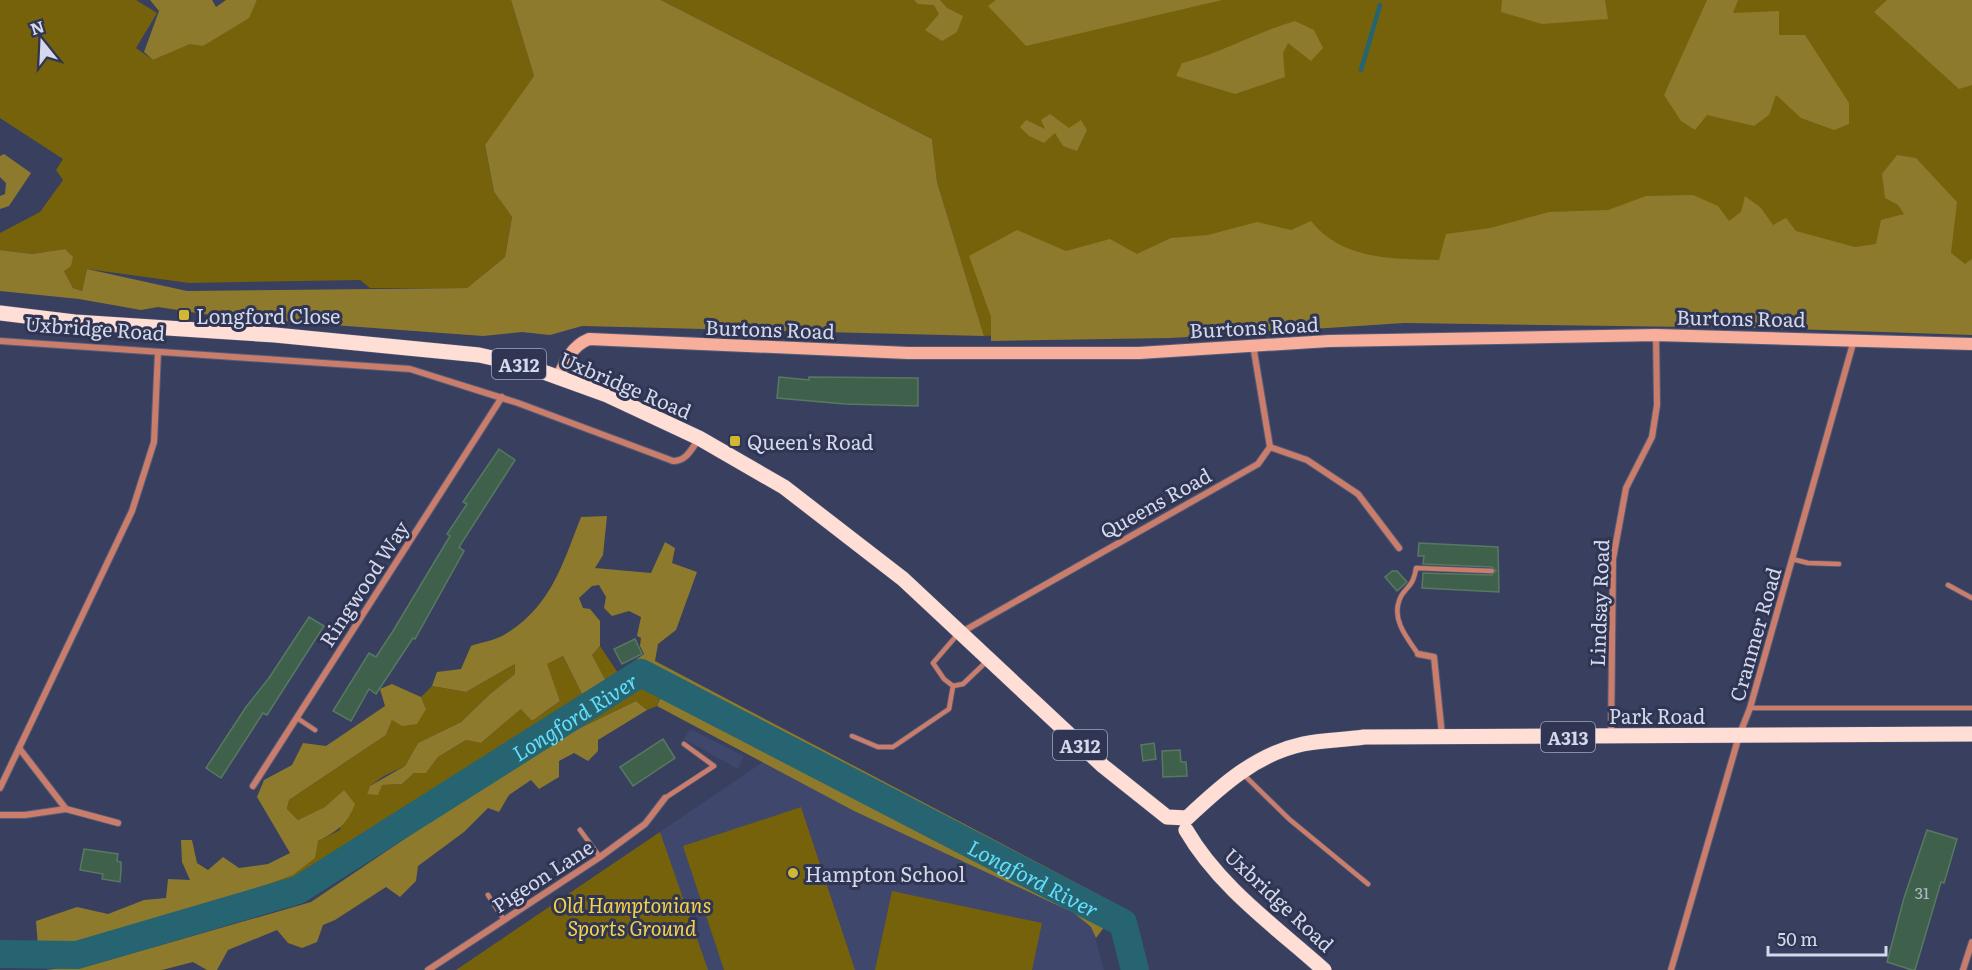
<svg xmlns="http://www.w3.org/2000/svg" width="1972" height="970" viewBox="0 0 1972 970" font-family="Literata,serif">
	<rect width="100%" height="100%" fill="#393f5e"/>
	<path fill="#40476c" d="M690,729l54,27 -6,13 -54,-30z
		M763,762l91,49 220,102 19,16 11,41h-648z"/>
	<path fill="#75620a" d="M0,0h136l21,13 -21,35 17,12 95,-42 9,-18h254l23,76 -49,70 9,46 18,25 -7,40 -38,31h-97l-10,-8 -171,3 -102,-14 -5,22 -9,-3 -9,-17 1,-22 -33,5 -32,-4v-17l40,-21 23,-32 -7,-10 7,-11 -63,-41z
		M661,0h1311v314l-583,-4 -405,26 -47,-154 -5,-43z
		M600,646l20,30 -13,7 -15,-28z
		M563,656l21,42 -18,8 -265,177 -117,32 74,-25 60,-49 22,-11 4,-40 -18,17 -28,13 -11,-11 2,-9 97,-65 6,-15 34,-11 -5,-12 11,-11 34,6 49,-28v10l-25,20 -29,28 -43,21 -13,23 -21,10 -14,10 -3,8 15,-9 20,-1 12,-11h12l12,-16 28,-17 15,3 41,-35 10,13 28,-20 -14,-37z
		M642,679l21,9 -6,18 -10,4 -11,-9 -95,46z
		M801,807l54,163h-131l-41,-124z
		M660,832l48,138h-252z
		M892,891l150,32 -10,47h-157z"/>
	<path fill="#8d7a2d" d="M150,0h62l4,7 10,-7h31l-8,18 -46,28 -13,-2 -37,16 -9,-8 15,-41z
		M511,0h150l271,139 5,43 47,154 -402,-10 -32,9 -28,-3 -39,4 -259,-19 -66,-10 -17,3 -62,-11 -79,-8v-41l32,4 33,-5 8,8 -2,9 -7,5 9,17 9,3 5,-22 100,22 280,-3 38,-31 7,-40 -18,-25 -9,-47 49,-69z
		M914,0h26l7,8 16,8 -6,16 -15,9 -17,-11 14,-16 -5,-9 -16,-1z
		M996,0h226l-196,46 -38,-40z
		M1502,0h103l3,19 -66,5 -41,-12z
		M1707,0h31l-5,13 46,-2v24h26l44,68v21l-15,6 -33,-12 -25,-23 -7,20 -15,11 -47,-11 -12,15 -14,-9 -17,-26z
		M1887,0h85v85l-13,4 -85,-77z
		M1295,21l19,9 9,18 -12,13 -23,-18 -5,10 2,24 -50,17 -59,-18 6,-13c39,-10 74,-31 113,-42z
		M1050,114l19,14 12,-8 6,10 -10,21 -14,-5 -8,-13 -11,10 -15,-7 -9,-9 6,-7 19,9 -4,-9z
		M4,154l27,19 -22,33 -9,3v-13l5,-2 1,-11 -6,-6v-21z
		M1897,155l19,3 41,44 -6,51 14,11 7,-5v76l-208,-7 -360,-5 -233,15 -180,3v-24l-22,-61 48,-26 49,21 44,-12 27,15 34,-16 37,-3 49,-13 34,8 20,-9c31,39 82,38 128,39l7,-26 44,-6 59,-16 59,-2 38,-14 47,-1 25,11 11,15 12,-9 4,-16 16,12 12,17 13,-7 10,13 59,16 21,-3 5,-24 23,-6 -6,-9 -13,-7 -3,-24z
		M607,516l-4,39 -8,13 56,5 14,-31 10,6 -3,15 25,9 -21,58 -18,14 -3,17 465,245 -24,32 -5,-11 -17,-14 -220,-102 -197,-105 11,-26 -31,-11 -4,-7 11,-8 -4,-8 1,-8 -4,-2 4,-19 -12,-6 -17,5 -8,-8 2,-11 -7,-12 -7,1 -13,12 4,10 7,1 10,12v25l-8,9 15,28 -23,15 -21,-42 -16,8 13,37 -28,20 -11,-12 -40,34 -15,-3 -28,17 -12,16h-12l-12,11 -20,1 -4,10 -11,-1 3,-8 35,-20 13,-23 43,-21 29,-28 25,-20v-10l-49,28 -34,-6 5,-14 24,-3 10,-23c11,-4 26,-6 36,-13 44,-27 56,-70 74,-116z
		M392,684l29,13 5,12 -9,15 -15,2 -10,-6 -6,15 -97,65 -2,9 11,11 27,-13 19,-17 11,14c-8,21 -18,27 -37,37l-3,17 -22,17 -109,40 -91,29 -55,3 -2,-26 41,-14 31,7 36,-14 22,-2 2,-19 22,1 -8,-18 -1,-22h11l5,23 11,7 15,-13 16,11 29,-4 22,-11 -33,-56 7,-17 28,-15 11,-22 23,3 59,-40 -5,-17z
		M636,701l11,9 -49,30v11l-10,10 -14,-8 -15,8v16l-20,12 -8,-9 -22,15 -10,17 -11,-4 -24,24 -46,34 -2,15 -16,16 -14,-10 -51,33 -12,5 -6,17 -15,6 -14,-5 -11,-13 -49,20 -11,20h-10l-14,-8 -31,8h-116l53,-7 212,-61 230,-155z"/>
	<g fill="none" stroke-linecap="round" stroke-linejoin="round">
		<path stroke="#276471" stroke-width="4.5" d="M1361,70l19,-65"/>
		<path stroke="#276471" stroke-width="28" id="s1" d="M0,954l77,1 221,-65 343,-217 482,250 12,47"/>
	</g>
	<path fill="#3f614b" stroke="#577962" stroke-width="1.5" d="M779,377l30,3v-3l109,1v28l-73,-2 -68,-6z
		M499,449l16,11 -56,87 5,4 -49,88 -2,-1 -37,56 -7,-5 -18,32 -18,-10 36,-58 7,4 17,-26 57,-95 -3,-2 20,-30 -4,-2z
		M1419,543l79,4 1,45 -77,-4 1,-15 69,2 4,-4 -4,-4 -69,-3 1,-8h-6z
		M1392,571h5l10,11 -10,9 -12,-14z
		M309,617l15,9 -57,89 -4,-2 -42,65 -15,-10 40,-61 23,-29z
		M635,639l7,15 -20,10 -8,-15z
		M663,739l12,19 -42,28 -13,-19z
		M1154,743l2,16 -13,2 -2,-16z
		M1180,750l1,12h5l1,14 -24,1 -1,-26z
		M1927,830l30,9 -13,44 -3,-1 -26,88h-3l-25,-8 17,-64z
		M84,849l34,5 -1,7 4,1v8l-1,12 -18,-3 1,-5 -23,-4z"/>
	<g fill="none" stroke-linecap="round" stroke-linejoin="round">
		<defs>
			<path id="lane" d="M1792,559l16,4 31,1
				M1948,585l24,13
				M958,634l-25,29 11,16 9,7 10,-2 23,-22
				M1418,654c-10,-15 -26,-33 -19,-53 4,-14 14,-11 17,-33l76,3
				M1750,708h222
				M297,718l18,12
				M852,736l26,11h15l56,-38 4,-23
				M1243,774l46,45 79,65
				M665,798l49,-32 -30,-22
				M580,830l20,27
				M488,895l16,25"/>
			<path id="street" d="M0,341l410,28 108,34 155,58c13,0 18,-11 25,-21
				M1270,447l37,13 51,34 41,54
				M960,633l298,-169 12,-17 -17,-102
				M1418,654l16,3 8,78
				M1611,736l2,-177 13,-71 26,-51 5,-32 -1,-70
				M19,748l47,61 52,14
				M253,786l249,-389
				M0,788l132,-277 22,-69 4,-90
				M0,815h25l41,-6
				M428,970l172,-113 45,-33 20,-26
				M1671,970l68,-234 11,-28 104,-368
				M1963,970l9,-28"/>
			<path id="secondary" d="M559,376c7,-16 13,-30 30,-37l319,14h231l190,-12 327,-6 316,9"/>
			<path id="primary" d="M0,313l75,9 200,13 204,20 45,10 83,30 92,43 85,49 119,92 200,187 64,51 20,1
				M1187,818c34,-32 69,-64 116,-74 20,-4 41,-4 61,-7l608,-3
				M1186,830c33,57 90,97 138,140"/>
		</defs>
		<use href="#lane" stroke="#555b77" stroke-width="6"/>
		<use href="#street" stroke="#555b77" stroke-width="8"/>
		<use href="#secondary" stroke="#555b77" stroke-width="14"/>
		<use href="#primary" stroke="#555b77" stroke-width="16"/>
		<use href="#lane" stroke="#ca7d6a" stroke-width="4.5"/>
		<use href="#street" stroke="#ca7d6a" stroke-width="6"/>
		<use href="#secondary" stroke="#f7ae9b" stroke-width="12"/>
		<use href="#primary" stroke="#feded5" stroke-width="15"/>
	</g>
	<g fill="#d4b635" stroke="#2f3553" stroke-width="2">
		<rect x="178" y="309" width="12" height="12" rx="3"/>
		<rect x="729" y="435" width="12" height="12" rx="3"/>
		<circle cx="793" cy="873" r="6"/>
	</g>
	<g text-anchor="middle" dominant-baseline="central" stroke-width="6" stroke-linejoin="round" paint-order="stroke">
		<g font-size="16" fill="#aebac3">
			<text x="1922" y="892">31</text>
		</g>
		<g fill="#2f3553" stroke="#a2a7bd" stroke-width="1.5">
			<rect x="492" y="349" width="54" height="30" rx="4.5"/>
			<rect x="1541" y="722" width="54" height="30" rx="4.5"/>
			<rect x="1053" y="730" width="54" height="30" rx="4.5"/>
		</g>
		<g font-size="18" font-weight="bold" fill="#d3d8eb">
			<text x="519" y="364">A312</text>
			<text x="1568" y="737">A313</text>
			<text x="1080" y="745">A312</text>
		</g>
		<g font-size="20" fill="#d3d8eb" stroke="#2f3553" text-anchor="start">
			<text x="196" y="315">Longford Close</text>
			<text x="747" y="441">Queen's Road</text>
			<text x="805" y="873">Hampton School</text>
		</g>
		<g font-size="20" fill="#d3d8eb" stroke="#2f3553">
			<text transform="translate(1741 317) rotate(1)">Burtons Road</text>
			<text transform="translate(1254 326) rotate(-3)">Burtons Road</text>
			<text transform="translate(95 327) rotate(4)">Uxbridge Road</text>
			<text transform="translate(770 328) rotate(2)">Burtons Road</text>
			<text transform="translate(626 384) rotate(23)">Uxbridge Road</text>
			<text transform="translate(1155 502) rotate(-29)">Queens Road</text>
			<text transform="translate(363 583) rotate(-57)">Ringwood Way</text>
			<text transform="translate(1598 603) rotate(-88)">Lindsay Road</text>
			<text transform="translate(1754 634) rotate(-74)">Cranmer Road</text>
			<text x="1657" y="715">Park Road</text>
			<text transform="translate(542 875) rotate(-33)">Pigeon Lane</text>
			<text transform="translate(1280 899) rotate(43)">Uxbridge Road</text>
		</g>
		<g font-size="20" font-style="italic" fill="#f4d249" stroke="#2f3553">
			<text x="632" y="904">Old Hamptonians<tspan x="632" dy="23">Sports Ground</tspan></text>
		</g>
		<g font-size="21" font-style="italic" fill="#63dffb" stroke="#2f3553">
			<text stroke="none"><textPath href="#s1" startOffset="634">Longford River</textPath></text>
			<text stroke="none"><textPath href="#s1" startOffset="1156">Longford River</textPath></text>
		</g>
	</g>
	<g transform="translate(42 42) rotate(342)" stroke="#2f3553" stroke-width="4.5" paint-order="stroke">
	<path d="M0-4.5L10 22L0 15L-10 22Z" fill="#d3d8eb"/>
	<text y="-9" font-size="16" font-weight="bold" text-anchor="middle" fill="#d3d8eb">N</text>
	</g>
	<path d="M1768 946v9h118v-9" fill="none" stroke="#d3d8eb" stroke-width="3"/>
	<text x="1777" y="946" font-size="18" fill="#d3d8eb" stroke="#2f3553" stroke-width="4.5" paint-order="stroke">50 m</text>
</svg>
